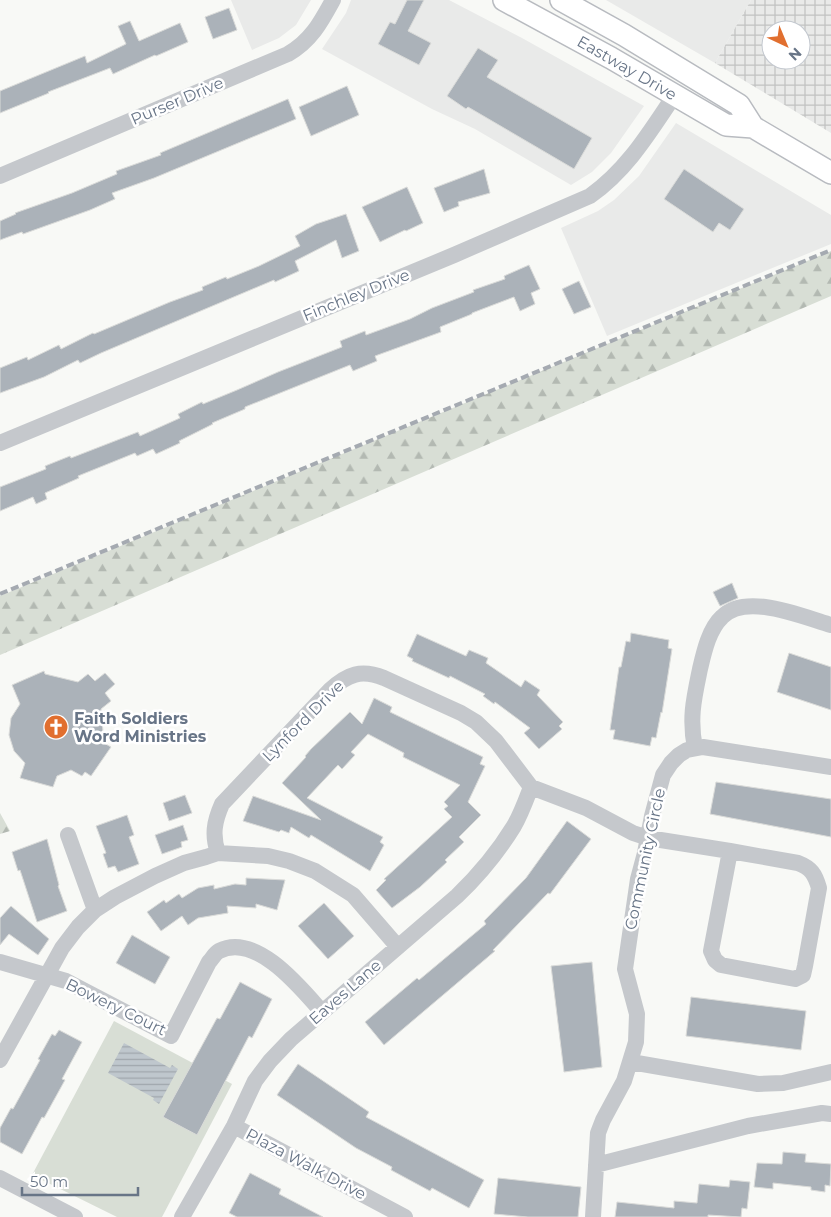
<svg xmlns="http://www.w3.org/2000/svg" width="831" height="1217" viewBox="0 0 831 1217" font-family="Montserrat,sans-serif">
	<defs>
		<pattern id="industrial-grid" width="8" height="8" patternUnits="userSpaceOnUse" patternTransform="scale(1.25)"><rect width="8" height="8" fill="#e9eae9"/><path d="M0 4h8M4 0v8" fill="none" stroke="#c1c2c2"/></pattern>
		<pattern id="forest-firs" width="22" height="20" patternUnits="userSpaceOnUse" patternTransform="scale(1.25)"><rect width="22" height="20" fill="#d8ded5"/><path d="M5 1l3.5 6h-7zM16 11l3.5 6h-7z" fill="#b3b9b2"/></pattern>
		<pattern id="water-rules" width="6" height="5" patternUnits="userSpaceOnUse" patternTransform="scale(1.25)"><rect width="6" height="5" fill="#bfc7cd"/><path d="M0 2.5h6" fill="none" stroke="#9fa6ac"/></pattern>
	</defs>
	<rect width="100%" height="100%" fill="#f8f9f6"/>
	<path fill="#e9eae9" d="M231,0h80l-15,25 -17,13 -27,12z
		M351,0h98l73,38 122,68 -33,47 -19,19 -21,13 -96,-56 -43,-20 -110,-60 24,-36z
		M606,0h145l-36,63z
		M676,123l155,92v29l-224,92 -46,-108 37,-17 16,-11 25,-24z"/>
	<path fill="url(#industrial-grid)" fill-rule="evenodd" d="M751,0h80v133l-116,-70zM771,30h30v30h-30z"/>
	<path fill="url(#forest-firs)" d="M831,251v45l-831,359v-59z
		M0,813l10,18 -10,3z"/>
	<path fill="#d8ded5" d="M114,1021l118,63 -70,133h-45l-85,-42z"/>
	<path fill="url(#water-rules)" d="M124,1043l46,25 2,-3 6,4 -19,35 -6,-4 1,-2 -46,-25z"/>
	<path fill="#abb2b9" stroke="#dadbd9" d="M407,0h17l-16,31 23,12 -12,22 -41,-21 12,-22 5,2z
		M229,8l8,22 -24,9 -8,-22z
		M130,21l9,20 41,-18 8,19 -32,14 -1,-1 -42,19 -3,-6 -62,24 1,1 -49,20v-22l85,-35 2,7 39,-19 -8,-18z
		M478,48l20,12 -11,17 105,61 -18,31 -106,-62 -2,2 -19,-13z
		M347,86l12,29 -48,21 -12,-29z
		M288,99l8,20 -142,59 -42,15 3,6 -25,11 -67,24 -1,-2 -22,8v-19l16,-7 -1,-1 57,-20 45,-19 -1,-3 45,-16 -1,-2z
		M484,169l6,24 -32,9 1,4 -15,6 -10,-24z
		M684,169l60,40 -14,21 -11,-7 -6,9 -49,-33z
		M407,187l16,36 -17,8 -1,-1 -25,12 -18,-35z
		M346,214l13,37 -17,7 -6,-18 -41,21 4,10 -24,11 -1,-2 -173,73 -21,10 -2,-3 -34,17 -44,16v-25l27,-11 1,3 31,-15 2,4 32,-16 1,1 76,-32 33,-12 -1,-3 24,-10 1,2 32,-13 41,-20 -5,-10 21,-12z
		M529,265l11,24 -9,4 4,11 -15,7 -6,-14 -42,16v1l-32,13 1,5 -66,24 2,5 -24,10 -3,-6 -105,42v2l-33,14 1,1 -34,17 1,2 -24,11 -3,-5 -16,7 -2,-3 -57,23 1,2 -34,15 2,6 -11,5 -3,-7 -33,14v-24l46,-18 -1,-3 25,-10 1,2 67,-26 2,4 40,-18 -2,-4 24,-12 1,2 34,-14 41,-18 64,-25 -2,-6 25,-10 1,4 44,-16 22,-11 42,-16 -1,-2 32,-11 -1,-3z
		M579,281l12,26 -17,7 -12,-25z
		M732,583l6,15 -18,8 -7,-14z
		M631,633l38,7 -1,8 4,1 -10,64 -1,-1 -5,26 -4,-1 -2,9 -37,-7 2,-9h-5l9,-63h2l5,-26 4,1z
		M417,634l49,22 3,-6 19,8 -2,5 35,24 4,-7 15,10 -3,5 26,27 -4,4 3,3 -23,20 -15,-16 6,-5 -35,-26 -1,2 -11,-8 2,-2 -35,-18 -1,2 -37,-17 1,-2 -6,-3z
		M789,653l42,14v43l-54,-18z
		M44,671l1,3 33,8 10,-8 7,7 10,-8 10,11 -10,9 6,8 -10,8 3,34 7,4 -20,29 -6,-4 -3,4 -11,-6 -14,6 -4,11 -33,-9 5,-15 -11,-12 -5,-16 2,-17 9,-14 -8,-19z
		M374,698l18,9 -2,5 93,45 -3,7 5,2 -17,36 13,13 -22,22 5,5 -19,18 2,2 -27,25 -28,21 -16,-18 10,-10 -2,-1 68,-62 -8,-8 4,-3 -4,-4 16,-17 -57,-28 1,-4 -36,-19 -17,18 4,3 -13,14 -4,-4 -31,33 76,39 -3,5 4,3 -14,26 -59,-36 -2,3 -18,-11 -2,6 -8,-3 -2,2 -36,-11 10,-25 68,24 -39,-37 24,-26 -1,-1 6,-7 39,-37 12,12z
		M716,782l115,17v38l-121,-23z
		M185,795l7,18 -23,8 -6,-18z
		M127,815l7,20 -5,2 10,27 -21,8 -3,-6 -7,2 -5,-14 3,-1 -10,-27z
		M567,821l24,18 -41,55 -2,-1 -55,57 2,1 -111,94 -19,-23 52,-44 2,2 67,-56 -2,-3 42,-43z
		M183,825l5,15 -7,2 1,5 -20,7 -7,-19z
		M47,839l12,46 -1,1 9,25 -30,11 -17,-52 -2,1 -6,-19z
		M246,878l39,2 -8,30 -21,-6v4l-29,-2 1,7 -30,5 -10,7 -6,-9 -21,15 -14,-19 17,-12 2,3 13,-9 3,4 16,-10 16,-3v4l21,-5 11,1z
		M324,903l30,33 -26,23 -30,-33z
		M11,906l38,33 -11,16 -29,-21 -9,11v-27z
		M132,935l38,22 -15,27 -39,-21z
		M592,962l10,105 -38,5 -13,-106z
		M240,982l32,17 -20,39 -3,-2 -52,99 -34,-18 54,-99 3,1z
		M691,997l115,14 -5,39 -115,-14z
		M59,1030l23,12 -20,37 3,1 -21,38 -2,-1 -20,37 -22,-12v-14l11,-20 2,1 27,-49 -2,-1 14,-25 3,2z
		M298,1064l71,48 -3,5 118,63 -15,28 -37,-20 -2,3 -39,-21 1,-3 -36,-19 -79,-53z
		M783,1152l23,2 -1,8 26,2 -1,22 -5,-1v7l-14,-2v-3l-38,-4v6l-19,-2 3,-24 25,1z
		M250,1173l31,16 -2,5 44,23h-86l-8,-4z
		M498,1178l83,9 -3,30h-50l-34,-3z
		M730,1180l20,2 -3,27 -5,-1 -1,9 -33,-2v2h-93l2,-15 57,6v-7l23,2 2,-19 30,3z"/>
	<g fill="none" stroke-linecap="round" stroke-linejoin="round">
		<defs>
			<path id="major" d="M504,0l107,58 115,67 27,2 78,46
				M561,0l63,35 115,70 14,22"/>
		</defs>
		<use href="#major" stroke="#b8bbc0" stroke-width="24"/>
		<path stroke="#c5c8cc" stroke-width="16" d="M0,176l288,-122c23,-13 33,-32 45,-54
			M0,443l454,-188 136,-59c37,-26 59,-63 84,-100
			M695,748c-6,-30 -1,-50 5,-79 4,-17 9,-40 22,-52 24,-25 81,0 109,8
			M531,787l55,21 47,25 15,5 82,13
			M68,835l27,75
			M730,851l68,12c13,5 17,11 21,25l-14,78 -2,9 -8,4 -74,-14 -6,-5 -4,-9z
			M218,853c-6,-18 -4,-31 4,-49l108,-114c18,-16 31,-21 54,-12l77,35 15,9 20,19 35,46
			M0,962l66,19 105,55 38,-74c3,-3 6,-9 10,-11 37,-19 82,37 103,61
			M0,1060l62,-112 16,-21 17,-17 20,-13 40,-21 29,-13 22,-6 12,-4 50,3 21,5 26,10 38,24 45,52
			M631,1062l127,22 25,-1 48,-11
			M234,1126l171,91
			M596,1165l152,-39 74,-13 9,1
			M0,1178l75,39
			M182,1217l52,-91 21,-45 15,-20 21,-22 166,-143c22,-21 41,-44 57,-70 7,-12 12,-26 17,-39
			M593,1217l5,-84 5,-13 21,-39 12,-39 1,-28 -12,-45 13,-90 7,-26 7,-37 11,-41 8,-12 8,-8 8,-5 16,-3 128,20"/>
		<use href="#major" stroke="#fff" stroke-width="21"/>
		<path stroke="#a5aab1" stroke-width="4" stroke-dasharray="8 4" stroke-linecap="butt" d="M0,594l831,-344"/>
	</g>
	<defs>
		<symbol id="church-disc" viewBox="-11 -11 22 22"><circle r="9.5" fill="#e16f2f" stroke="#fff"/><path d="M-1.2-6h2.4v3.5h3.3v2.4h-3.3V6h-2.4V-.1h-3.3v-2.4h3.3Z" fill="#fff"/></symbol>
	</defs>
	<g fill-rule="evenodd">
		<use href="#church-disc" x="42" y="713" width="28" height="28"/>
	</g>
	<g text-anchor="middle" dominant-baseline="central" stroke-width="5" stroke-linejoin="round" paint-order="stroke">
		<g font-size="16" fill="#687587" stroke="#fff">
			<text transform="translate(627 68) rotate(30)">Eastway Drive</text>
			<text transform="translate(177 101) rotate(-23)">Purser Drive</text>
			<text transform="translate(356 295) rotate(-22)">Finchley Drive</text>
			<text transform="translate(303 721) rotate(-45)">Lynford Drive</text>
			<text transform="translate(645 859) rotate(-78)">Community Circle</text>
			<text transform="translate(345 992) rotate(-41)">Eaves Lane</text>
			<text transform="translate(116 1007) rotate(26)">Bowery Court</text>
			<text transform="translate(306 1164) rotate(28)">Plaza Walk Drive</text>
		</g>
		<g font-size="16" font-weight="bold" fill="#687587" stroke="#fff" text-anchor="start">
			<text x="74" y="718">Faith Soldiers<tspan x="74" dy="18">Word Ministries</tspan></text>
		</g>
	</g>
	<g transform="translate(786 45) rotate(136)"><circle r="24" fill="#ffffff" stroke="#c3c8cf"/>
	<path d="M0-4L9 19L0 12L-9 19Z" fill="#e16f2f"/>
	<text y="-8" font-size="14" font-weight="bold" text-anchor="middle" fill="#687587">N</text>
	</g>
	<path d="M22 1187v8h116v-8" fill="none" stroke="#687587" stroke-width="2.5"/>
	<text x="30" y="1187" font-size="15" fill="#687587" stroke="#ffffff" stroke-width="4" paint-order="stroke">50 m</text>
</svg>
